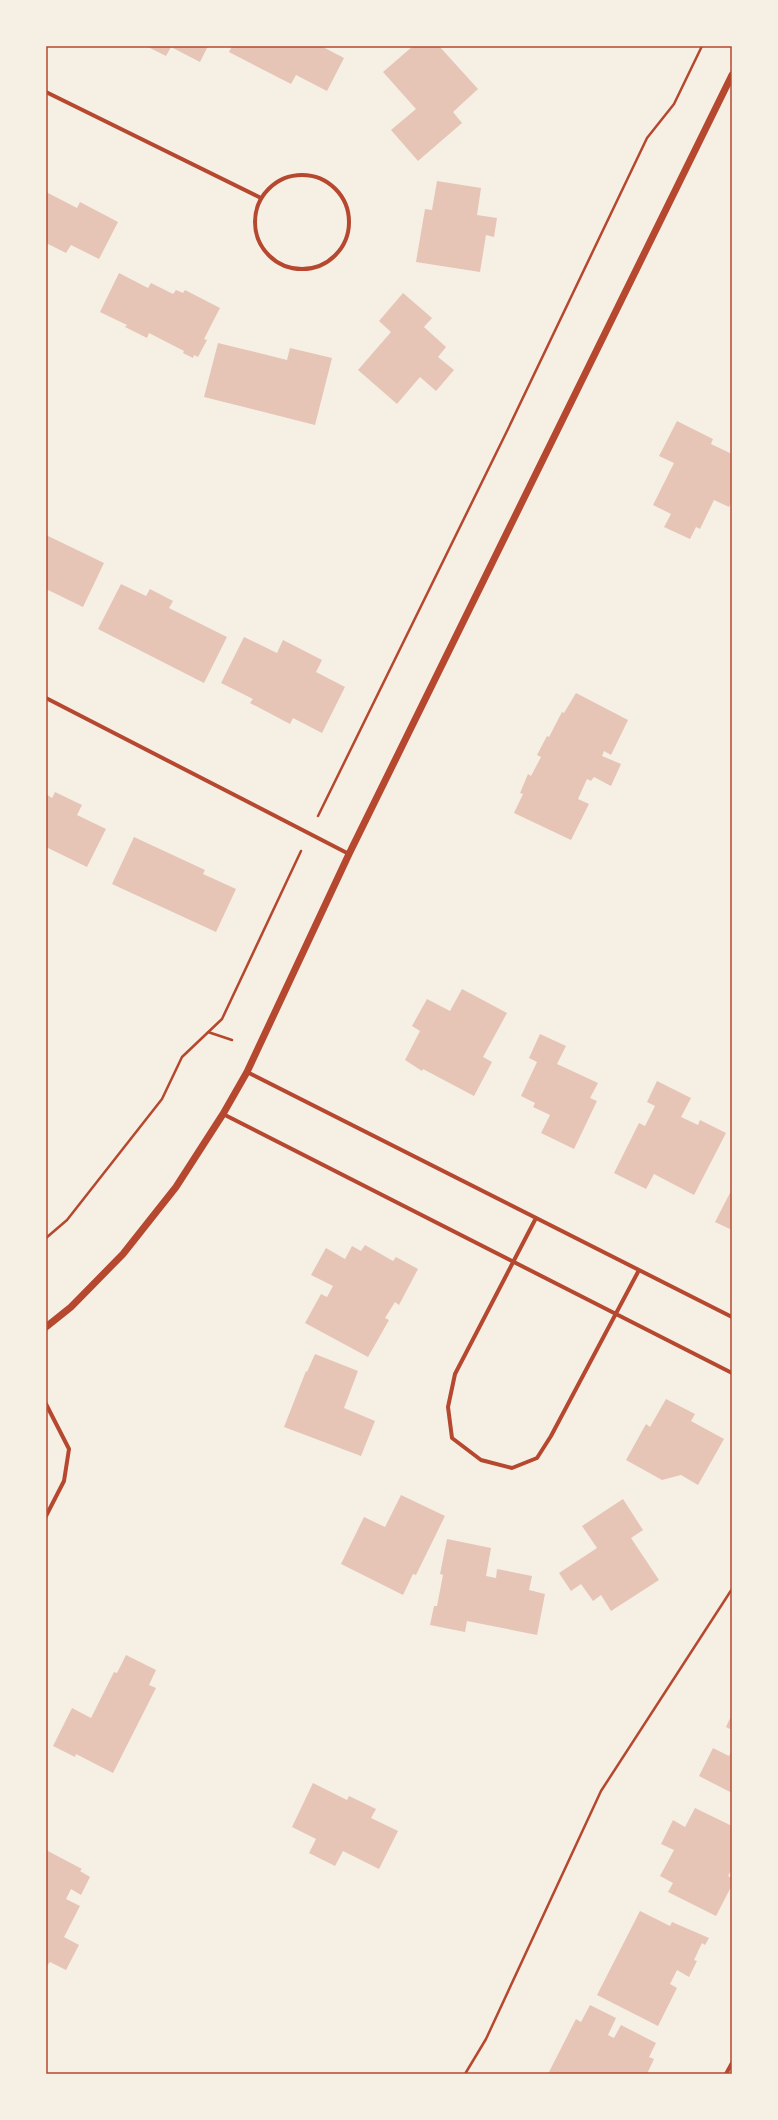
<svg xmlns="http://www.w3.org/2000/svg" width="778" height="2120" viewBox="0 0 778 2120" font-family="'Source Sans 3',sans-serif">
	<rect width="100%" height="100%" fill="#f6efe4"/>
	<path fill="#e6c5b7" d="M146,46h62l-8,16 -29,-15 -5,9z
		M232,46h89l23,12 -17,33 -31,-16 -5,9 -62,-32z
		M413,46h26l39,43 -25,23 9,11 -44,38 -27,-31 25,-21 -33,-37z
		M437,181l44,7 -4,27 20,3 -3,19 -8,-2 -6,37 -64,-10 9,-53 7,1z
		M46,192l31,16 3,-6 38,20 -19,37 -28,-14 -5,8 -20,-10z
		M119,273l29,15 3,-5 22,11 3,-4 7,3 2,-3 35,18 -16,31 3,1 -9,17 -4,-2 -1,3 -10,-5 1,-2 -35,-18 -2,5 -22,-11 2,-2 -27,-13z
		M403,293l29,25 -8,9 22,20 -8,10 16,13 -18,21 -16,-14 -23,27 -39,-34 33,-38 -12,-11z
		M218,343l69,17 3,-12 42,10 -17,67 -111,-28z
		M677,421l36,18 -2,5 21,10v47l-3,6 -15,-7 -14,29 -4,-2 -6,12 -26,-12 7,-13 -18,-9 21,-42 -15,-7z
		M46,535l58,28 -21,44 -37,-18z
		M121,584l25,12 4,-7 23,12 -4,7 58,29 -23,46 -106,-54z
		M244,637l33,16 6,-13 39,20 -6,12 29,15 -23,46 -29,-15 -3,6 -40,-21 3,-4 -32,-16z
		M576,693l52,27 -17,35 -7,-4 -2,5 19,8 -10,22 -17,-9 -3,4 -4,-2 -9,20 11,5 -18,36 -57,-27 9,-19 -3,-1 8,-19 3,2 10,-19 -4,-2 10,-19 2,1 13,-25 2,1z
		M55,792l27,13 -5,10 29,14 -19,38 -41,-20v-53l6,4z
		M134,837l71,33 -2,4 33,15 -20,43 -104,-48z
		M462,989l45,24 -24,44 9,5 -18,34 -51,-27 -1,2 -17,-11 15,-29 -8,-5 15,-27 23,12z
		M540,1034l26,12 -9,18 41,19 -8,15 7,3 -23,48 -33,-16 9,-18 -17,-8 2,-4 -14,-7 16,-34 -8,-4z
		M657,1081l34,17 -10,19 17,8 2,-5 26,13 -32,62 -40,-21 -8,15 -32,-16 25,-50 6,3 10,-20 -8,-4z
		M732,1189v41l-17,-8z
		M365,1245l28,16 3,-4 22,12 -19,36 -4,-3 -10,16 4,2 -21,37 -63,-34 16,-29 6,3 6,-11 -22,-11 15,-27 19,11 7,-13 9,5z
		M315,1354l43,17 -14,37 31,13 -14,35 -77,-29 22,-56 1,1z
		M666,1399l29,15 -4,7 33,18 -26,46 -17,-10 -19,5 -36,-20 20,-36 4,3z
		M401,1495l44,21 -29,59 -3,-1 -10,21 -62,-31 23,-47 21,10z
		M623,1499l20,31 -12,8 28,42 -48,31 -10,-16 -8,6 -12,-17 -10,7 -12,-18 38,-25 -15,-22z
		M447,1539l44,9 -5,28 10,2 1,-9 35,7 -3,14 16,4 -8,41 -70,-14 -2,11 -35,-7 4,-19h3l6,-31 -3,-1z
		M126,1655l30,15 -7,15 7,3 -43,85 -37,-19 -1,3 -22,-11 19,-38 19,10 23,-46 3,1z
		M732,1714v16l-6,-3z
		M713,1748l16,8 3,-7v44l-33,-17z
		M313,1783l34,17 2,-4 27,13 -5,9 27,13 -19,38 -36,-18 -8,15 -26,-13 7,-14 -24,-12z
		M695,1808l37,18v43l-4,7 4,2v7l-16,31 -48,-24 5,-9 -13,-7 14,-26 -13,-6 12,-24 12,7z
		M46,1850l36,19 -2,2 10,6 -9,18 -10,-6 -5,10 14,7 -16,31 15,8 -13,25 -16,-8 -4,5z
		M640,1911l30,15 2,-4 37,16 -4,7 -3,-2 -8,17 3,1 -8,16 -12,-7 -7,14 7,4 -19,38 -61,-31z
		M590,2005l26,13 -8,17 6,3 7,-13 35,18 -7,14 5,2 -7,15h-99l28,-55 5,3z"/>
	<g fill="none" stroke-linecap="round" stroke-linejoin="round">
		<path stroke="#b5482f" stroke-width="2.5" d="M318,816l190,-387 139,-291 27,-34 28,-58
			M208,1032l24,8
			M46,1238l21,-18 95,-121 20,-42 40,-38 79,-168
			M465,2074l21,-35 115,-248 131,-202"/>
		<path stroke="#b5482f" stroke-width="4" d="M46,92l215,106
			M255 222a47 47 0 1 1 94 0a47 47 0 1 1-94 0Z
			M46,698l303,156
			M247,1072l485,245
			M223,1114l509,259
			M536,1218l-81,156 -7,33 4,31 29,22 31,8 25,-10 14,-22 88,-166
			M46,1404l23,45 -5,32 -18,35
			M726,2074l6,-11"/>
		<path stroke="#b5482f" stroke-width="7" d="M46,1327l25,-20 52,-53 53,-67 47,-73 24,-42 102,-218 383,-779"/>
	</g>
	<rect width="778" height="2120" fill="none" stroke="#f6efe4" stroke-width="94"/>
	<rect x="47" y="47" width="684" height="2026" fill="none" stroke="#b5482f" stroke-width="1.5"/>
</svg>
